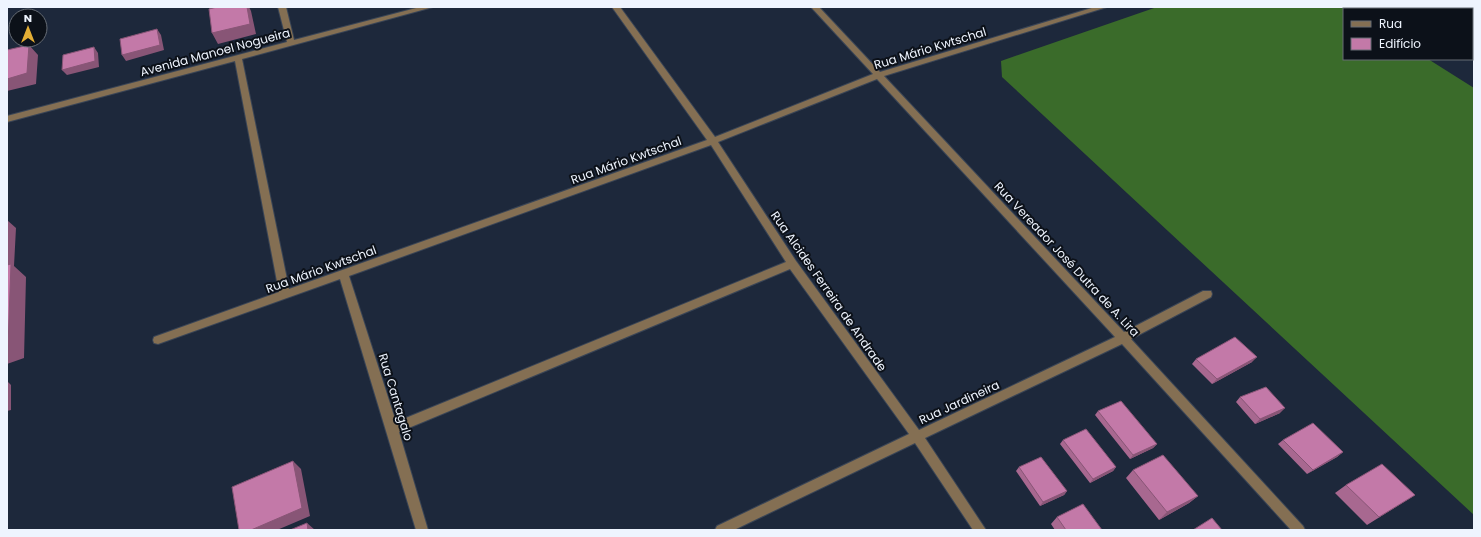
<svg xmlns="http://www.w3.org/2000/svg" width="1481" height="537" viewBox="0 0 1481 537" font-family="Poppins,sans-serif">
	<rect width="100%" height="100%" fill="#1d283b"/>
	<path fill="#3a6b2a" d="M1157,7h187l3,2h-3v50h84l46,29v427l-472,-438 -1,-16z"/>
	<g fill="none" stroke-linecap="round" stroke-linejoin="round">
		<defs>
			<path id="minor" d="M278,7h8l8,33 126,-33h13l-191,52 47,230 418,-149 -95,-133h8l95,130 158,-63 -62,-67h8l61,65 215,-65h12l-223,69 240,256 79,-41h8l1,3 -1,3 -80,42 172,187 2,4h-14l-169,-186 -197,94 61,92h-13l-58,-87 -181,87h-19l2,-4 192,-92 -119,-165 -391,163 29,98h-12l-76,-251 -182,65 -4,-1 -1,-3 1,-3 125,-45 -44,-231 -228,61v-6l280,-74zM877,79l238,258 -196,93 -123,-169 -78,-119zM711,145l75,117 -390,160 -47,-146z
				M1463,7h9l2,2 -2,2v-2h-7z"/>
		</defs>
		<use href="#minor" stroke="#3a4556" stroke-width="2"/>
		<use href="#minor" fill="#846f53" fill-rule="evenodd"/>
	</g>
	<path fill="#a86890" d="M1196,359l56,3 -40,22 -20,-20z
		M1240,397l40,16 -25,11 -19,-22z
		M1098,411l59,33 -4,4 -23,11 -35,-44z
		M1063,440l53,27 -3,4 -23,12 -30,-39z
		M1283,440l60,12 -6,5 -30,17 -29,-30z
		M1019,467l48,24 -3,4 -24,11 -24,-35z
		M1133,470l65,26 -9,7 -30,17 -33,-42z
		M1346,485l69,10 -48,30 -32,-32z
		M1057,517l45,13h-47l-4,-6z"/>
	<path fill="#885576" d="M247,7h2l2,4 5,23 -38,10 -6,-11z
		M157,29l4,6 3,15 -38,11 -4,-6z
		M29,45l9,10 -2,29 -29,7v-12z
		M94,47l4,6 1,14 -32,8 -5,-5z
		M7,220l9,8 -2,38 12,11 -2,81 -17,6z
		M1257,357l-5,5 -40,22 5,-5z
		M7,381l4,4v25l-4,1z
		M1285,408l-5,5 -25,11 5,-5z
		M1157,444l-4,4 -23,11 3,-4z
		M1343,452l-6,5 -30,17 6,-4z
		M293,461l8,8 9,47 -33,14h-26z
		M1116,467l-3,4 -23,12 3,-4z
		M1067,491l-3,4 -24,11 3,-4z
		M1198,496l-9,7 -30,17 8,-8z
		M307,523l8,7h-7z"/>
	<path fill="#c379a8" stroke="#885576" d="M217,7h30l3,17 -38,9 -3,-24z
		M157,29l3,16 -38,10 -2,-16z
		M29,45l-2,28 -20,6v-29z
		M94,47l1,14 -33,9 1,-15z
		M11,264l-3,82h-1v-81z
		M1235,337l22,20 -40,22 -21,-20z
		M1266,387l19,21 -25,11 -20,-22z
		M1121,401l36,43 -24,11 -35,-44z
		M1313,423l30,29 -30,18 -30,-30z
		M1086,429l30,38 -23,12 -30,-39z
		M1163,455l35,41 -31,16 -34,-42z
		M1041,457l26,34 -24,11 -24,-35z
		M293,461l9,47 -51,22h-12l-7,-43z
		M1382,464l33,31 -36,22 -33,-32z
		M1083,504l19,26h-36l-9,-13z
		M1212,518l10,12h-29z
		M307,523l1,7h-18z"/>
	<g text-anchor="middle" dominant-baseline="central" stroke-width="4" stroke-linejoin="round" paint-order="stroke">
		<g font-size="12" fill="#eef4fe" stroke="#0c1119">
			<text transform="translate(930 48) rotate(-17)">Rua Mário Kwtschal</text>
			<text transform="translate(215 52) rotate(-15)">Avenida Manoel Nogueira</text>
			<text transform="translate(626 160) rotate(-20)">Rua Mário Kwtschal</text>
			<text transform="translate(1067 259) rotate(47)">Rua Vereador José Dutra de A. Lira</text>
			<text transform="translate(321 269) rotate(-20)">Rua Mário Kwtschal</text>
			<text transform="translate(829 291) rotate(55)">Rua Alcides Ferreira de Andrade</text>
			<text transform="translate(396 397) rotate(73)">Rua Cantagalo</text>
			<text transform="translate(959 402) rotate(-25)">Rua Jardineira</text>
		</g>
	</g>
	<rect width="1481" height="537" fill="none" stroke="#eef4fe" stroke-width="16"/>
	<rect x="1343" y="8" width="130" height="52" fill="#0c1119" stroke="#666c75"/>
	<rect x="1351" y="21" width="20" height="6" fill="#846f53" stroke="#666c75"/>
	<text x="1379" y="28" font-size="12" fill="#eef4fe">Rua</text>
	<rect x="1351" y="38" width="20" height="12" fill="#c379a8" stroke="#666c75"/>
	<text x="1379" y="48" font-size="12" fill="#eef4fe">Edifício</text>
	<g transform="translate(28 28)"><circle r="19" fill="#0c1119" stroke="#666c75"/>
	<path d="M0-3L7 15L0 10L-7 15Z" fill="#e3ae35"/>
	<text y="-6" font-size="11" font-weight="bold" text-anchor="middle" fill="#eef4fe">N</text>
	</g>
</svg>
